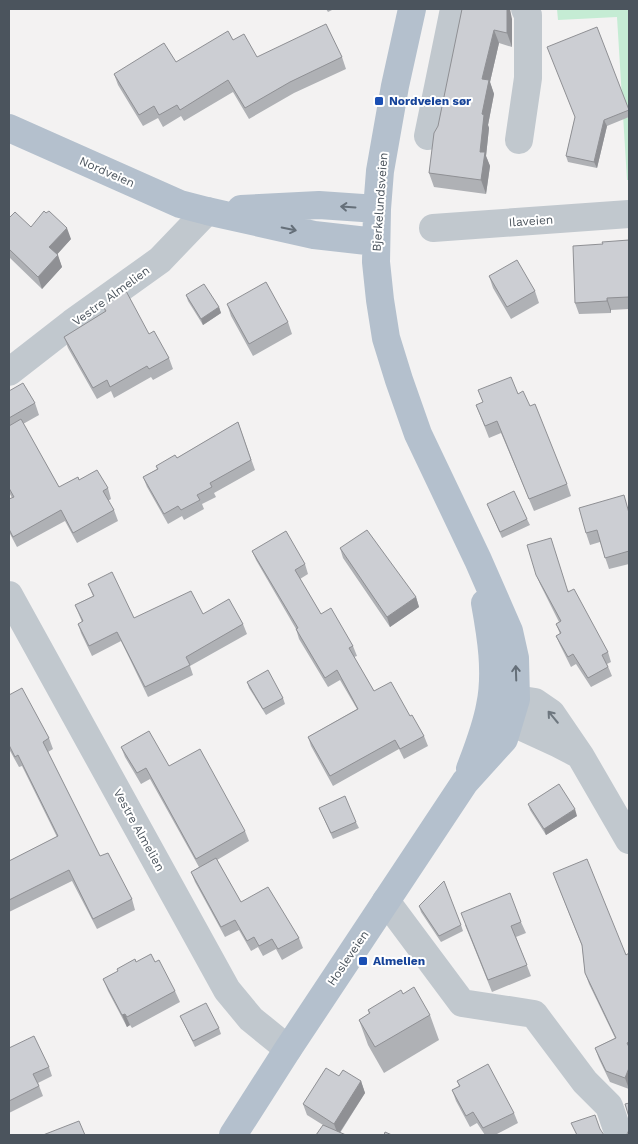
<svg xmlns="http://www.w3.org/2000/svg" width="638" height="1144" viewBox="0 0 638 1144" font-family="'Work Sans',sans-serif">
	<rect width="100%" height="100%" fill="#f3f2f2"/>
	<path fill="#c5ecd4" d="M557,9h72v171h-2l-10,-163 -59,3z"/>
	<g fill="none" stroke-linecap="round" stroke-linejoin="round">
		<path stroke="#c1c8ce" stroke-width="28" d="M428,136l26,-127
			M519,140l9,-62v-63l-3,-6
			M433,228l196,-14
			M9,372l63,-49 88,-63 47,-49
			M9,595l218,395 24,29 37,30
			M492,704l24,-5 19,3 16,11 30,44 48,83
			M492,705l17,16 50,23 19,10
			M386,901l76,102 72,11 51,68 24,24 10,29"/>
		<path stroke="#b4c0cd" stroke-width="28" d="M9,128l171,76 27,7 107,24 62,7
			M241,209l78,-4 58,4
			M470,769c8,-21 16,-41 20,-63 7,-33 1,-70 -5,-103
			M233,1135l55,-86 177,-267 39,-43 12,-40 -1,-41 -6,-27 -31,-71 -60,-126 -19,-54 -13,-42 -6,-38 -4,-38 1,-53 3,-38 15,-85 17,-77"/>
	</g>
	<path fill="#afb1b5" d="M326,9h8l-6,3z
		M462,9l50,10v28l-13,-4 -9,39 4,12 -6,31 1,3 -3,28 4,10 -4,28 -52,-7 -5,-14z
		M233,40l24,17h85l4,12 -52,24 -45,26 -16,-27 -49,29 -3,-5 -18,11 -5,-9 -15,8 -25,-41 -4,-11 62,-12z
		M629,109v8l-22,9 -10,42 -29,-6 -2,-6 9,-39z
		M9,218l22,9 40,12 -14,15 5,13 -20,22 -33,-32z
		M629,240v69l-18,1v3l-32,1 -4,-11 28,-59z
		M489,276l46,15 4,12 -28,16 -18,-31z
		M186,295l33,12 2,6 -18,12 -15,-24z
		M227,304l61,18 4,12 -39,22 -22,-40z
		M103,306l46,28 20,24 4,11 -20,11 -2,-3 -37,21 -3,-7 -14,8 -29,-51 -4,-11 41,-25z
		M9,391l26,12 4,12 -16,9 36,63 20,-7 29,8 3,11 -3,2 6,9 4,11 -41,22 -12,-22 -48,26 -8,-15v-33l3,-1 -3,-6z
		M518,394l12,12 37,78 4,12 -37,15 -33,-78 -12,5 -13,-33z
		M238,422l17,48 -41,23 2,4 -14,7 2,5 -20,11 -2,-4 -14,8 -21,-37 -4,-10 14,-8 -1,-3 21,-8z
		M487,504l40,15 3,6 -28,13z
		M629,511v53l-20,5 -9,-27 -10,3 -4,-12z
		M340,548l76,49 3,10 -29,20 -47,-69z
		M252,551l53,13 3,10 -8,5 21,35 32,32 4,10 -3,1 20,34 36,25 14,20 4,10 -24,13 -5,-10 -66,37 -22,-40 -3,-9 49,-28 -17,-29 -12,7 -29,-48 -3,-10 -40,-69z
		M536,575l33,16 39,61 3,10 -4,2 5,12 -21,11 -15,-23 -5,3 -11,-22 -4,-9 4,-2 -4,-10 3,-2 -19,-38z
		M88,584l46,34 69,-4 40,10 4,10 -57,32 3,9 -45,22 -27,-56 -29,15 -11,-23 -3,-9 4,-2 -7,-17 18,-9z
		M247,682l36,16 2,6 -19,11 -17,-27z
		M9,695l40,43 4,11 -5,3 52,104 32,43 3,11 -38,19 -25,-48 -63,31v-51l48,-24 -35,-71 -3,1 -10,-18z
		M121,747l48,19 76,65 4,10 -32,19 24,42 58,36 4,10 -21,12 -6,-11 -13,7 -5,-9 -7,4 -12,-21 -14,7 -30,-55 -4,-10 8,-5 -49,-88 -9,5 -16,-27z
		M528,804l49,12 -31,19 -16,-25z
		M319,808l37,14 3,6 -26,11z
		M553,873l73,82 3,-2v136l-19,-7 -11,-23 -4,-11 20,-10 -26,-54 -4,-11 -3,-27z
		M419,906l42,19 2,6 -22,11 -20,-30z
		M521,922l5,11 -10,4 15,39 -39,16 -27,-67z
		M136,962h19l20,29 5,11 -48,26 -2,-3 -3,2 -19,-36 -5,-12z
		M403,994l27,21 9,25 -55,33 -16,-28 -9,-25 10,-6 -1,-4z
		M180,1016l39,12 2,6 -26,13 -12,-25z
		M9,1048l40,19 3,9 -14,7 5,13 -34,17z
		M339,1076l22,5 4,12 -25,40 -17,-8 -16,-10 -4,-11z
		M457,1081l57,32 4,10 -23,12h-10l-8,-12 -7,4 -14,-26 -4,-11 7,-4z"/>
	<path fill="#8f9094" d="M507,9h3l2,10v28l-5,-14z
		M494,30l5,13 -9,39 4,12 -6,31 1,3 -3,28 4,10 -4,28 -5,-14 -1,-28 2,-38v-35z
		M604,120l3,6 -10,42 -3,-6z
		M67,228l4,11 -17,19 -5,-11z
		M58,255l4,12 -20,22 -4,-12z
		M607,298l4,12v3l-4,-12z
		M219,307l2,6 -18,12 -2,-6z
		M416,597l3,10 -29,20 -3,-10z
		M575,809l2,7 -31,19 -2,-6z
		M125,1014l5,11 -3,2 -5,-12z
		M629,1068v21l-4,-11z
		M361,1081l4,12 -27,42 -4,-11z"/>
	<path fill="#ccced3" stroke="#8f9094" d="M462,9h45v24l-13,-3 -12,49 7,1 -7,34 2,1 -4,37h5l-4,28 -52,-7 5,-40 4,-7z
		M326,24l16,33 -52,25 -45,26 -17,-28 -48,30 -3,-5 -18,10 -5,-9 -15,9 -25,-41 50,-31 12,19 52,-31 5,9 11,-6 13,23z
		M597,27l32,83 -25,10 -10,42 -28,-6 9,-39 -28,-70z
		M44,211l2,2 3,-2 18,17 -18,19 9,8 -20,22 -29,-28v-31l6,-6 16,15z
		M629,240v57l-22,1v3l-32,2 -2,-57 30,-2 -1,-2z
		M517,260l18,31 -28,16 -18,-31z
		M266,282l22,40 -39,22 -22,-40z
		M204,284l15,23 -18,12 -15,-24z
		M126,291l23,43 5,-3 15,27 -20,11 -2,-3 -37,21 -3,-7 -14,8 -29,-51 42,-26 -3,-5z
		M511,377l7,17 5,-3 7,15 5,-2 32,80 -38,15 -32,-78 -12,5 -9,-21 7,-3 -5,-12z
		M23,383l12,20 -26,15v-27z
		M21,419l38,68 19,-10 1,3 18,-10 11,18 -5,3 11,19 -41,23 -12,-23 -48,27 -4,-8v-30l5,-2 -5,-9v-62z
		M238,422l13,38 -41,23 2,4 -15,8 3,5 -19,10 -3,-4 -14,8 -21,-37 15,-8 -2,-3 19,-11 2,3z
		M514,491l13,28 -27,13 -13,-28z
		M624,495l5,18v38l-24,7 -8,-28 -11,3 -7,-25z
		M367,530l49,67 -29,20 -47,-69z
		M286,531l19,33 -10,6 26,44 10,-6 22,38 -4,2 25,43 17,-9 19,34 2,-1 12,21 -24,13 -5,-9 -65,36 -22,-39 50,-28 -21,-39 -12,8 -29,-49 2,-1 -46,-77z
		M551,538l17,54 6,-3 34,63 -6,3 6,12 -20,11 -15,-24 -5,3 -12,-21 5,-3 -5,-9 5,-3 -25,-46 -9,-30z
		M112,572l22,46 57,-27 12,23 26,-15 14,25 -57,33 4,8 -45,22 -28,-55 -28,14 -11,-22 5,-3 -8,-16 19,-9 -6,-12z
		M268,670l15,28 -20,11 -16,-27z
		M22,688l27,50 -6,4 57,114 8,-3 24,46 -39,20 -24,-49 -60,30v-39l49,-25 -40,-81 -3,2 -6,-12v-50z
		M149,731l20,35 31,-17 45,82 -49,28 -50,-91 -9,5 -16,-26z
		M559,784l16,25 -31,20 -16,-25z
		M345,796l11,26 -25,11 -12,-25z
		M216,858l25,44 27,-15 31,51 -21,11 -6,-10 -13,7 -5,-9 -7,4 -12,-21 -14,7 -30,-55z
		M587,859l39,96 3,-2v89l-2,1 2,4v21l-4,10 -19,-7 -11,-23 21,-10 -31,-65 -3,-28 -29,-72z
		M444,881l17,44 -22,11 -20,-30z
		M510,893l11,29 -10,4 16,39 -39,15 -27,-67z
		M151,954l4,8 4,-2 16,31 -48,26 -2,-3 -3,1 -19,-36 15,-8 -1,-2 18,-10 1,3z
		M414,987l16,28 -55,32 -16,-27 11,-7 -2,-3 33,-20 2,4z
		M206,1003l13,25 -26,13 -13,-25z
		M34,1036l15,31 -16,7 6,12 -30,15v-53z
		M488,1064l26,49 -31,15 -10,-16 -7,4 -14,-26 8,-4 -3,-5z
		M326,1068l13,8 4,-6 18,11 -27,43 -31,-20z
		M629,1103v14l-4,-13z
		M595,1115l5,14 4,6h-27l-6,-12z
		M79,1121l6,14h-42z
		M323,1125l23,10h-30z
		M629,1130v5h-3l1,-1z
		M385,1132l7,3h-8z"/>
	<defs><path id="oneway-shaft" d="M-6 0H5M1.5-3L5.5 0L1.5 3" fill="none" stroke-width="1.6" stroke-linecap="round" stroke-linejoin="round" transform="scale(1.25)"/></defs>
	<g stroke="#656f79">
		<use href="#oneway-shaft" transform="translate(348 207) rotate(-176)"/>
		<use href="#oneway-shaft" transform="translate(289 229) rotate(12)"/>
		<use href="#oneway-shaft" transform="translate(516 673) rotate(-92)"/>
	</g>
	<use stroke="#6e777f" href="#oneway-shaft" transform="translate(553 717) rotate(-130)"/>
	<g fill="#1a4fb4" stroke="#fff" stroke-width="2">
		<rect x="374" y="96" width="10" height="10" rx="2.5"/>
		<rect x="358" y="956" width="10" height="10" rx="2.5"/>
	</g>
	<g text-anchor="middle" dominant-baseline="central" stroke-width="4" stroke-linejoin="round" paint-order="stroke">
		<g font-size="12" font-weight="bold" fill="#164399" stroke="#fff" text-anchor="start">
			<text x="389" y="101">Nordveien sør</text>
			<text x="373" y="961">Almelien</text>
		</g>
		<g font-size="12" fill="#4b545d" stroke="#fff">
			<text transform="translate(107 172) rotate(24)">Nordveien</text>
			<text transform="translate(380 202) rotate(-86)">Bjerkelundsveien</text>
			<text transform="translate(531 221) rotate(-4)">Ilaveien</text>
			<text transform="translate(111 296) rotate(-36)">Vestre Almelien</text>
			<text transform="translate(139 830) rotate(61)">Vestre Almelien</text>
			<text transform="translate(348 958) rotate(-56)">Hosleveien</text>
		</g>
	</g>
	<rect width="638" height="1144" fill="none" stroke="#4b545d" stroke-width="20"/>
</svg>
